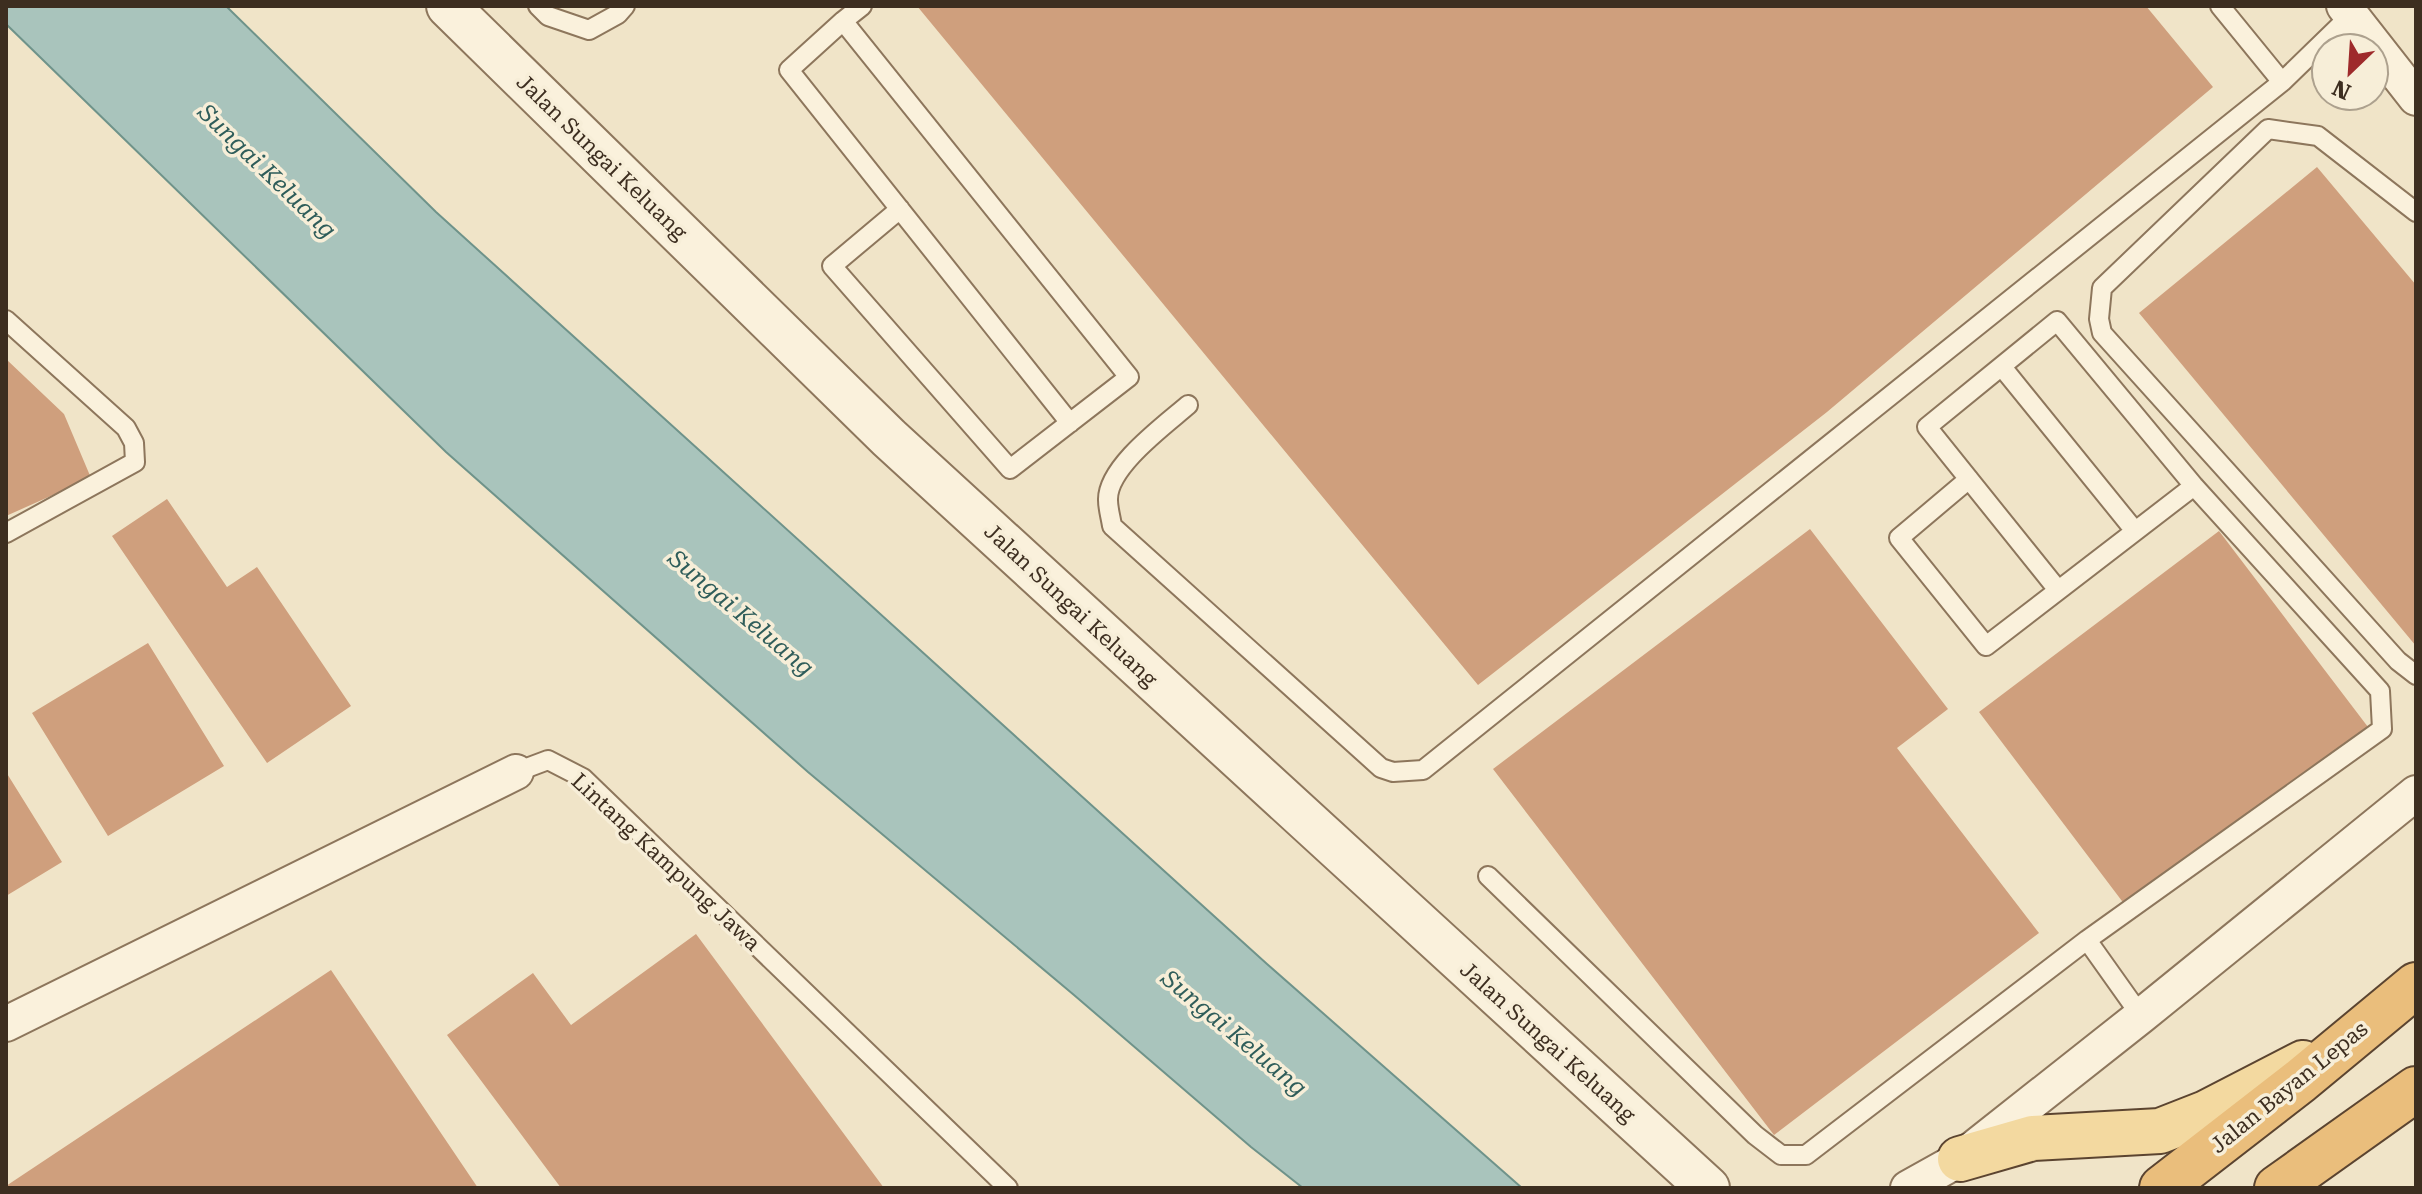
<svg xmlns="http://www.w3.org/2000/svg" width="2422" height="1194" viewBox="0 0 2422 1194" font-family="'Roboto Serif',serif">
	<rect width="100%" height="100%" fill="#f0e4c8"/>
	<path fill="#a9c4bc" stroke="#6f938a" stroke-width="2" d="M6,6h220l210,206 831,752 255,224h-219l-52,-41 -177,-152 -266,-223 -362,-320 -440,-428z"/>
	<path fill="#cf9f7d" d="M917,6h1229l67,81 -386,325 -349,273z
		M2317,167l99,118v361l-277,-333z
		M6,359l58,55 27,64 -85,38z
		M167,499l60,88 30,-20 94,139 -84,57 -155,-227z
		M1810,529l138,180 -51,39 142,185 -265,202 -281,-366z
		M2219,531l149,196 -240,182 -149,-197z
		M148,643l76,123 -116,70 -76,-123z
		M6,772l56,90 -56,34z
		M696,934l188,254h-323l-114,-153 86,-62 38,52z
		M331,970l147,218h-472v-2z"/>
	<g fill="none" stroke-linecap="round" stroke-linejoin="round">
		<defs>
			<path id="service" d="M538,6l10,10 41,14 29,-16 7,-8
				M862,6l-19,15 286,356 -119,92 -178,-203 68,-57
				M2220,6l62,76
				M843,21l-54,49 281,353
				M2416,212l-98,-76 -50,-7 -166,159 -3,31 3,14 296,328 18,14
				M6,320l120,108 8,15 1,19 -129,71
				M2002,367l133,164
				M1188,405c-23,20 -81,62 -80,95 0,9 3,18 4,26l269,242 12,4 30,-2 859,-688 69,-67
				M1969,479l-70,59 87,108 208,-160
				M2058,590l-131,-163 130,-106 137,165 186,205 2,38 -295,211
				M516,772l32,-12 35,18 425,410
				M1488,876l267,259 26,20h25l281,-215 54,76"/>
			<path id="minor" d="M2344,6l72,92
				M6,1024l510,-252
				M1908,1188l52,-29 181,-143 275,-223"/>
			<path id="tertiary" d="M448,6l441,432 819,750"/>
			<path id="primary" d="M1960,1159l73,-21 127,-7 46,-18 97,-50"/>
			<path id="trunk" d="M2162,1188l138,-107 116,-96
				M2277,1188l139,-99"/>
		</defs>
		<use href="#service" stroke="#8d765c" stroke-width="22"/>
		<use href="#minor" stroke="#8d765c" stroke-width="38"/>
		<use href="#tertiary" stroke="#8d765c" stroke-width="46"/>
		<use href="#primary" stroke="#5b4430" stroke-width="48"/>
		<use href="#trunk" stroke="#5b4430" stroke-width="48"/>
		<use href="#service" stroke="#faf1dc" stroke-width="18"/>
		<use href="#minor" stroke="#faf1dc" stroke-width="34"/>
		<use href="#tertiary" stroke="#faf1dc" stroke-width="42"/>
		<use href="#primary" stroke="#f3d9a0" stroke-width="44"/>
		<use href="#trunk" stroke="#eabe7c" stroke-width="44"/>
	</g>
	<g text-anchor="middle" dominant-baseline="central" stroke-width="7" stroke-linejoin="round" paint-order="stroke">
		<g font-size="22" fill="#3d2e20" stroke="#f7eed8">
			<text transform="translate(602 157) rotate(44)">Jalan Sungai Keluang</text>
			<text transform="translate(1071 605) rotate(43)">Jalan Sungai Keluang</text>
			<text transform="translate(666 862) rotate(43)">Lintang Kampung Jawa</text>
			<text transform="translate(1548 1042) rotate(42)">Jalan Sungai Keluang</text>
			<text transform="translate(2289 1087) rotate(-39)">Jalan Bayan Lepas</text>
		</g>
		<g font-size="24" font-style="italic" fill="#2f5d5a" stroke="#f7eed8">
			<text transform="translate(267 171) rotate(44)">Sungai Keluang</text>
			<text transform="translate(741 613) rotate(40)">Sungai Keluang</text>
			<text transform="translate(1234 1033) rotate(40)">Sungai Keluang</text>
		</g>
	</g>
	<rect width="2422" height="1194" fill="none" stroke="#3d2e20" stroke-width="16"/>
	<g transform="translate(2350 72) rotate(205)"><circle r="38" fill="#f7eed8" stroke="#ada18e" stroke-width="2"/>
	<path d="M0-6L14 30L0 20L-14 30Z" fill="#9e2a2b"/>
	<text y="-12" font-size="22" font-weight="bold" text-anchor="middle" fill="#3d2e20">N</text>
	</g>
</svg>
